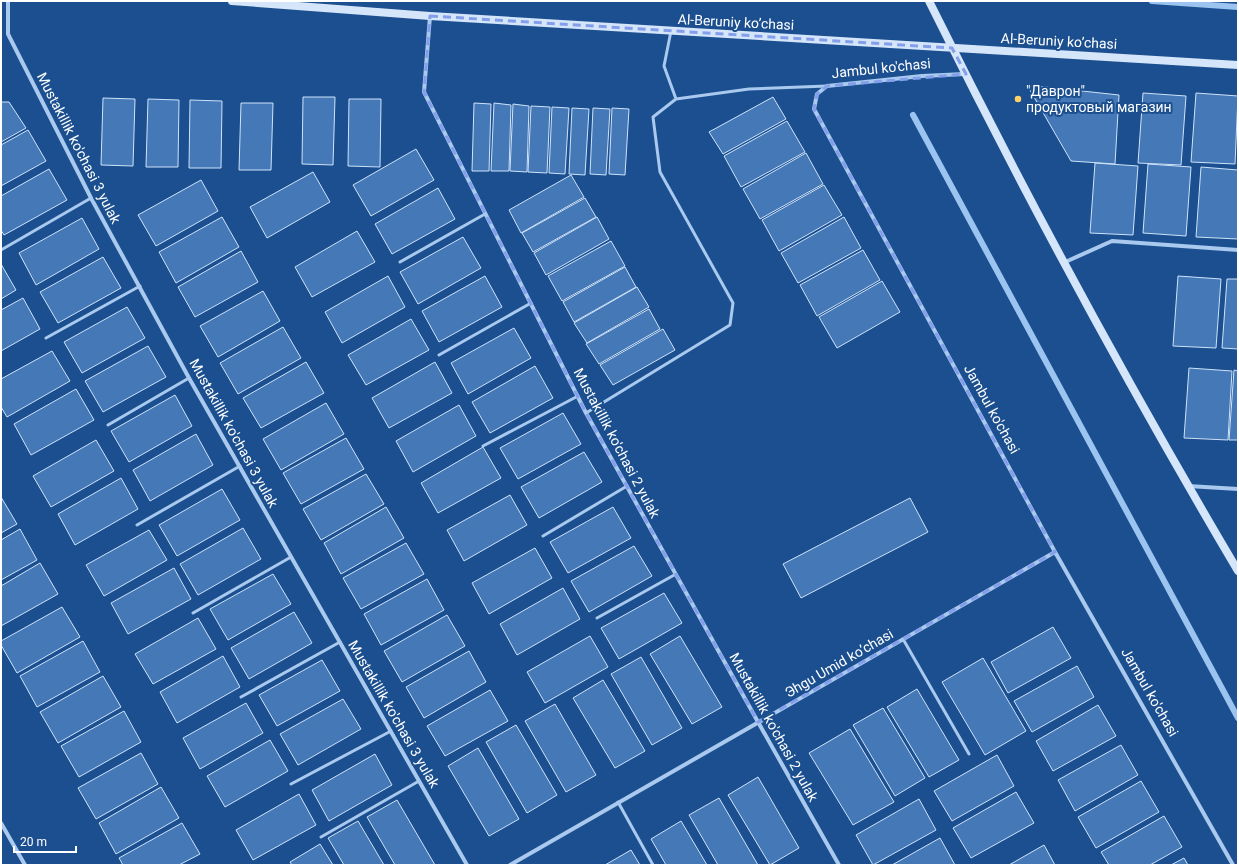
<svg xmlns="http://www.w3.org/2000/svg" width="1239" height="866" viewBox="0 0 1239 866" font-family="Roboto,sans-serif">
	<rect width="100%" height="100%" fill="#1b4f8f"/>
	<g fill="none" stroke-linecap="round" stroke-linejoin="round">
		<path stroke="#9cc4f0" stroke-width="6" d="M1152,1l86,6
			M913,115l325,603"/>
	</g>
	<path fill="#4478b7" stroke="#cfe3fa" d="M1027,85l92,10 -4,69 -44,-3z
		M1143,93l43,3 -5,69 -43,-2z
		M1196,93l42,3 -3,68 -44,-2z
		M303,97h32l-2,68 -31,-1z
		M773,97l13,22 -63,35 -14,-22z
		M103,98l32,1 -2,67 -32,-1z
		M148,99l31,1 -1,67h-32z
		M349,99h32l-1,68 -32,-1z
		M190,100l32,1 -1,67h-32z
		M1,102h8l17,26 -25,14z
		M241,103h32l-2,67h-32z
		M474,103l17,1 -2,67h-17z
		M494,103l17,2 -2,66h-18z
		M513,104l16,2 -2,66 -17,-1z
		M531,106l19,1 -3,66 -19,-1z
		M552,107l17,1 -4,66 -16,-1z
		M572,108l17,1 -4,66 -16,-1z
		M593,108l17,1 -4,66 -16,-1z
		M612,108l17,1 -4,66 -16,-1z
		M787,121l18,31 -64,35 -17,-31z
		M28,130l18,31 -45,25v-41z
		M416,149l18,31 -63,36 -18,-31z
		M806,153l17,31 -63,35 -17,-30z
		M1095,163l43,3 -5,69 -43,-2z
		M1148,164l43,3 -5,69 -43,-3z
		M1201,167l37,3v69l-42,-2z
		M49,169l18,31 -63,35 -3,-5v-34z
		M313,172l17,30 -63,36 -17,-31z
		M571,175l13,22 -63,36 -12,-23z
		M201,180l17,31 -62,35 -18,-31z
		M824,185l18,30 -63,36 -17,-31z
		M438,188l17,31 -63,35 -17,-30z
		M585,198l11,19 -63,35 -11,-19z
		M222,217l17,30 -63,36 -17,-31z
		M597,217l12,22 -63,36 -12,-22z
		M844,217l17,31 -63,35 -17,-30z
		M82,218l17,31 -63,36 -17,-32z
		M357,231l18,31 -63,35 -17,-30z
		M463,237l18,31 -63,36 -18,-32z
		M611,241l14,25 -63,35 -14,-25z
		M863,250l17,30 -63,36 -17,-31z
		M241,251l17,31 -63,35 -17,-30z
		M103,257l18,31 -63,35 -18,-31z
		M1,264l15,26 -15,9z
		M625,267l11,20 -62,35 -11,-20z
		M388,276l17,31 -63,36 -17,-31z
		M485,276l17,31 -63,35 -17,-31z
		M1178,276l43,3 -5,69 -43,-2z
		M1227,279h11v70l-16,-1z
		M882,281l18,31 -63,36 -18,-31z
		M637,287l12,20 -62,36 -13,-20z
		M263,291l17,30 -62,36 -18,-31z
		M23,298l17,31 -39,22v-41z
		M127,307l18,31 -63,35 -18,-31z
		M649,309l11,20 -61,35 -13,-20z
		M411,319l18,31 -63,35 -18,-30z
		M283,327l18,31 -63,36 -18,-31z
		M514,328l17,30 -63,36 -17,-31z
		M663,329l12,21 -62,35 -13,-20z
		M148,346l18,31 -63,35 -18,-31z
		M52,351l18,30 -63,36 -6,-10v-28z
		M306,362l18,31 -63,35 -18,-30z
		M435,362l17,31 -63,35 -17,-30z
		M535,366l18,32 -63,35 -18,-31z
		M1189,368l43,3 -4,69 -44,-2z
		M1234,370l4,1v69h-9z
		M76,389l18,31 -63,35 -17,-31z
		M175,395l17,31 -63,36 -18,-31z
		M326,403l18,31 -63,36 -18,-31z
		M459,405l17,31 -63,36 -17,-31z
		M563,413l18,31 -63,35 -18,-31z
		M196,434l17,31 -63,36 -17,-31z
		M346,438l18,31 -63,35 -18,-31z
		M96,440l18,31 -63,36 -18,-31z
		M483,447l18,31 -63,35 -17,-30z
		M584,452l18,30 -63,36 -18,-31z
		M366,474l18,30 -63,36 -18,-31z
		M121,478l17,31 -63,36 -17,-31z
		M222,489l18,31 -63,36 -18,-31z
		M510,495l17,30 -63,36 -17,-31z
		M1,497l16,27 -16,9z
		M910,498l18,34 -127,66 -18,-34z
		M386,507l18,31 -63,36 -17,-31z
		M613,507l18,31 -63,35 -18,-31z
		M243,528l18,31 -63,36 -18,-31z
		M20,529l17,31 -36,20v-40z
		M149,530l18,30 -63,36 -18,-31z
		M406,543l18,31 -63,35 -18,-31z
		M634,546l18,30 -63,36 -18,-31z
		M535,548l17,30 -63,36 -17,-31z
		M40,563l18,31 -57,32v-40z
		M174,568l17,31 -63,35 -17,-31z
		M273,574l18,30 -63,36 -18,-31z
		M427,579l17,31 -63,35 -17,-31z
		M563,588l17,31 -63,36 -17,-31z
		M664,593l18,30 -63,36 -18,-31z
		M62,607l18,30 -63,36 -16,-28v-4z
		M294,612l18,31 -63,36 -18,-31z
		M447,615l18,31 -63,36 -18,-31z
		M198,618l18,31 -63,35 -18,-30z
		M1053,627l18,31 -63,35 -17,-31z
		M590,636l18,31 -63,36 -18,-31z
		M680,636l42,71 -30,17 -42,-70z
		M83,641l17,31 -63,35 -17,-31z
		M469,651l17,31 -62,36 -18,-31z
		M223,656l17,31 -63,36 -17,-31z
		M641,657l41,71 -30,17 -41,-71z
		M983,658l43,73 -41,24 -43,-73z
		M322,660l18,31 -63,35 -18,-31z
		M1077,666l17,31 -62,35 -18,-31z
		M103,676l18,31 -63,36 -18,-31z
		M603,680l42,71 -30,17 -42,-70z
		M917,689l42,71 -30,17 -42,-70z
		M490,690l18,31 -63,35 -18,-30z
		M343,699l18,30 -63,36 -18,-31z
		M246,703l17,30 -63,36 -17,-31z
		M555,704l41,71 -30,17 -41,-71z
		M1098,705l18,31 -63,35 -17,-30z
		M883,708l42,70 -30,18 -42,-71z
		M124,711l17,31 -62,35 -18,-31z
		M516,725l41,70 -30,18 -41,-71z
		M850,729l44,73 -41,23 -44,-72z
		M270,740l18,31 -63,36 -18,-31z
		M1121,745l17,30 -63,36 -17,-31z
		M478,748l41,71 -30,17 -41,-70z
		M141,753l17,31 -62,35 -18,-31z
		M375,754l17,31 -63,36 -17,-31z
		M997,755l17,31 -62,35 -18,-30z
		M758,777l41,71 -29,17 -42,-70z
		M1141,781l18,31 -63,36 -18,-31z
		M161,787l18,31 -63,36 -17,-31z
		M1016,792l18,31 -63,35 -18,-30z
		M299,794l17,31 -63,35 -17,-30z
		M719,798l39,67h-40l-29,-50z
		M919,799l17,31 -63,35 -17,-30z
		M397,800l38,65h-40l-28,-48z
		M1164,816l18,31 -32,18h-41l-8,-13z
		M358,821l26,44h-40l-16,-27z
		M681,821l26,44h-41l-15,-26z
		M182,823l18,31 -21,11h-56l-4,-7z
		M940,838l15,27h-63z
		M320,844l13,21h-41l-2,-3z
		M1044,845l11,20h-46z
		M631,850l9,15h-35z
		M1184,858l4,7h-17z"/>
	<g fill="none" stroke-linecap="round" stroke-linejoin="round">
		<path stroke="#a9c9ee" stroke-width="3" d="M671,31l-7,35 12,33
			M1,250l90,-52
			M400,262l85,-48
			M46,338l94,-52
			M439,355l92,-52
			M586,413l144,-88 3,-22 -73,-131 -7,-55 23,-18 73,-10 78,-3
			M108,425l81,-47
			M483,446l95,-50
			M137,525l103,-59
			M543,536l84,-50
			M193,613l98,-56
			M597,618l79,-44
			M903,639l66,115
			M241,697l99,-55
			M291,784l100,-53
			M618,802l35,63
			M321,837l98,-56"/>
		<path stroke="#a9c9ee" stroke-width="4" d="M8,1v33l83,164 98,180 278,487
			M430,16l-6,76 162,321 172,309 81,143
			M965,74l-43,2 -95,10 -10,8 -3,15 241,443 178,313
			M1063,263l49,-22 126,9
			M1188,486l50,3
			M1,823l24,42
			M510,865l545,-313"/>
		<path stroke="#d6e6fa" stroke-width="8" d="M232,1l198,15 808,49
			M929,1c96,194 199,384 309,570"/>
	</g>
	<path fill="none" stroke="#839eea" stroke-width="3" stroke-dasharray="8 5" stroke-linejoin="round" d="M430,16l522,32 14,26 -139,12 -10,8 -3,15 241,443 -297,170 -172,-309 -162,-321z"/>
	<circle fill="#ffd166" stroke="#1b4f8f" stroke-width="1.5" cx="1018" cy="99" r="4"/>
	<g text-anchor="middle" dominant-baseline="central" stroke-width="4" stroke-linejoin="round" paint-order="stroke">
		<g font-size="14" fill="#fff" stroke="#1b4f8f">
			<text transform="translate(736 22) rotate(3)">Al-Beruniy ko’chasi</text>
			<text transform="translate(1059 41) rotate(3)">Al-Beruniy ko’chasi</text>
			<text transform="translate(881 68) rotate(-6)">Jambul ko'chasi</text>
			<text transform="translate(79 148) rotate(63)">Mustakillik ko'chasi 3 yulak</text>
			<text transform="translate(992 409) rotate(61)">Jambul ko'chasi</text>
			<text transform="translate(234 433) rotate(61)">Mustakillik ko'chasi 3 yulak</text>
			<text transform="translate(617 443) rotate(62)">Mustakillik ko'chasi 2 yulak</text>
			<text transform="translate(839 663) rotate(-30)">Эhgu Umid ko’chasi</text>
			<text transform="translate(1150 692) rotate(60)">Jambul ko'chasi</text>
			<text transform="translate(394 714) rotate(60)">Mustakillik ko'chasi 3 yulak</text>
			<text transform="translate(774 727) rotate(61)">Mustakillik ko'chasi 2 yulak</text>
		</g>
		<g font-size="14" fill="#fff" stroke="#1b4f8f" text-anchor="start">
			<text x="1026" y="91">"Даврон"<tspan x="1026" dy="16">продуктовый магазин</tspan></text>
		</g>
	</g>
	<rect width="1239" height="866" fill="none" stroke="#ffffff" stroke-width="4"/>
	<path d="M14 846v6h62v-6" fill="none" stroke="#ffffff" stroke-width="2"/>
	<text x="20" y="846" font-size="12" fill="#ffffff" stroke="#1b4f8f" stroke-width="3" paint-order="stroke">20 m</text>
</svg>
